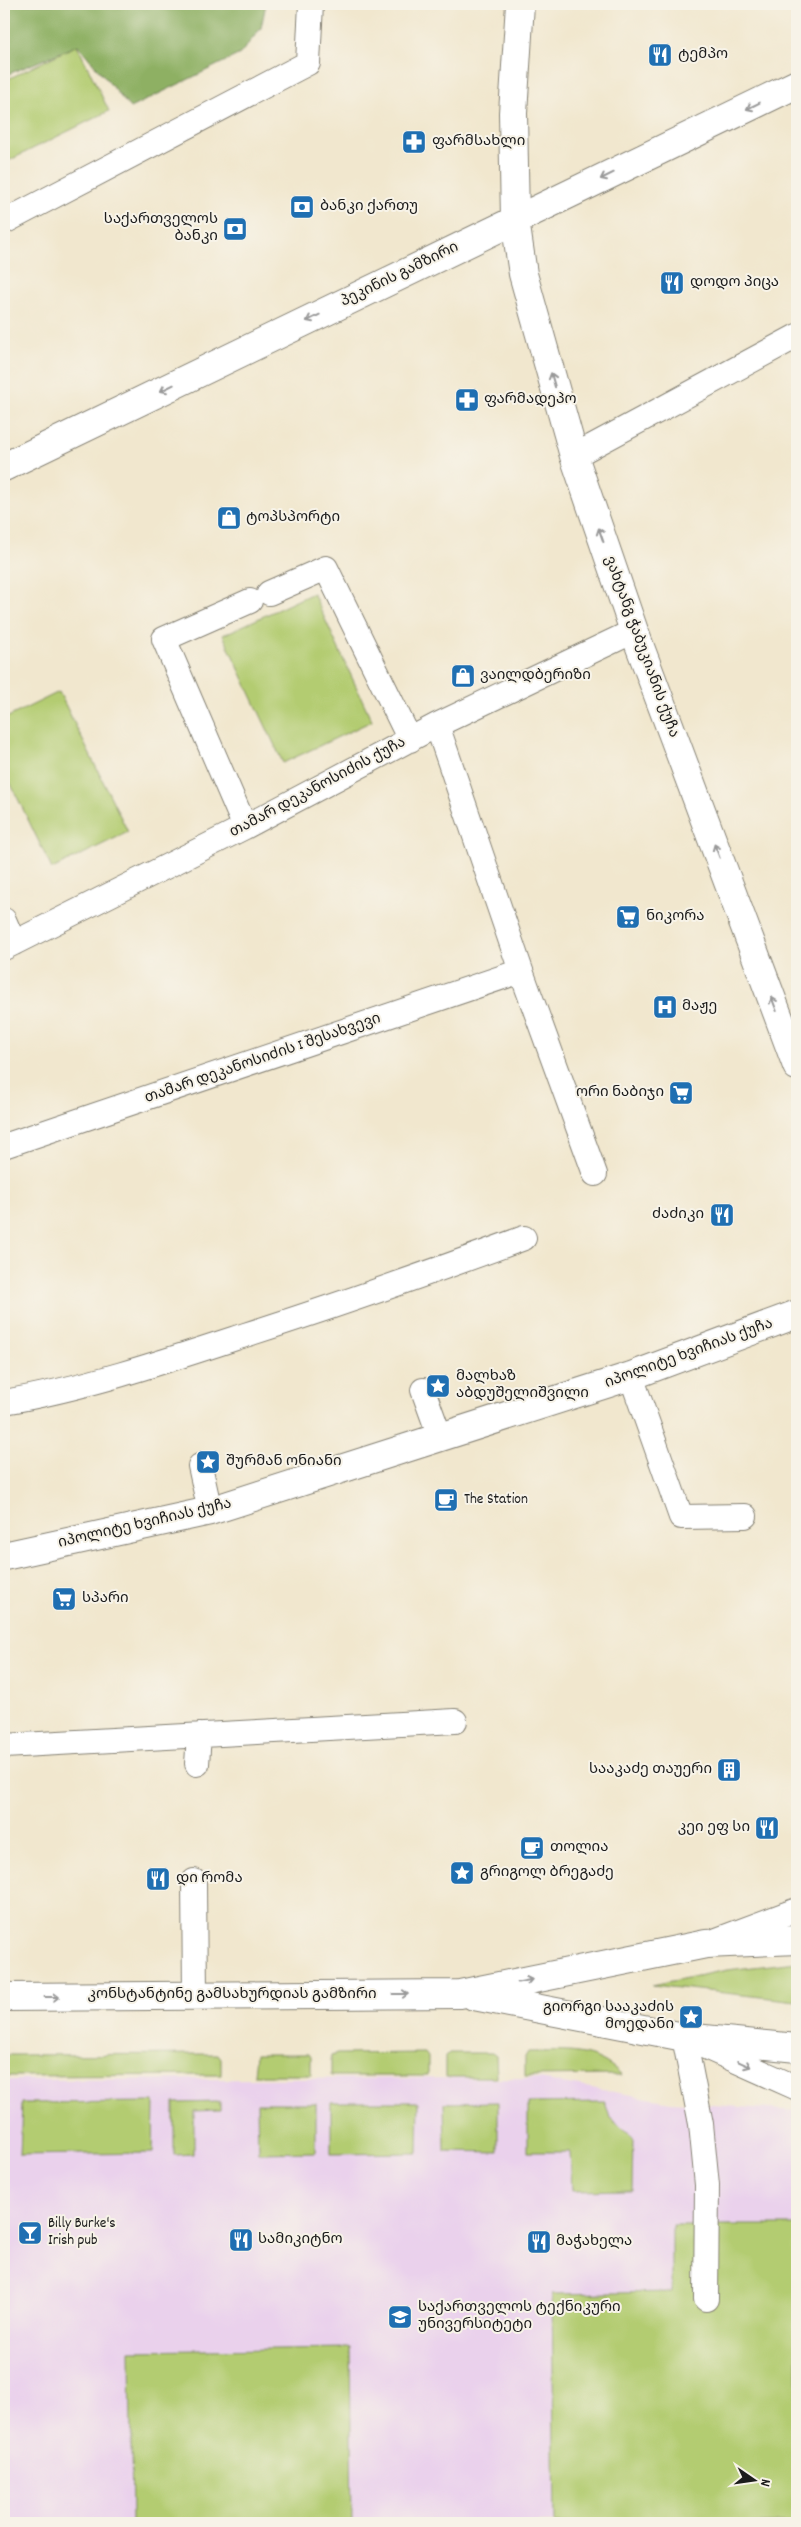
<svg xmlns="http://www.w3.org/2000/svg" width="801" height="2527" viewBox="0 0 801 2527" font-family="Dekko,'Noto Sans Georgian',sans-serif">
	<rect width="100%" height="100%" fill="#f7f3e8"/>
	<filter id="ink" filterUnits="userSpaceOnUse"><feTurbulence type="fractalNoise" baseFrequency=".02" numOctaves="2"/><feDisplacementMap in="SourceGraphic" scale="10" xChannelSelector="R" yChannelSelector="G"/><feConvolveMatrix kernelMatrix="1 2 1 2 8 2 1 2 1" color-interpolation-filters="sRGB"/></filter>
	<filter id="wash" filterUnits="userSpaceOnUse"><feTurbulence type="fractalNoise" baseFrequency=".0096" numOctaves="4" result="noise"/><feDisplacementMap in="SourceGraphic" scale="20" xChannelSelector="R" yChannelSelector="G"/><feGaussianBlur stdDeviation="1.12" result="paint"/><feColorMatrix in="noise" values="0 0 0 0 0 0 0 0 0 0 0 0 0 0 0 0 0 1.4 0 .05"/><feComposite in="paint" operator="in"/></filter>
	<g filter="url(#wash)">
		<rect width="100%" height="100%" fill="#f1e7ce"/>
		<path fill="#ead1ec" d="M534,2078l137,24 126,9v412h-793v-443z"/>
		<path fill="#b3cc71" stroke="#687446" d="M77,45l32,66 -105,52v-82z
			M313,593l59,128 -89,42 -60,-128z
			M59,692l69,140 -76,37 -48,-99v-51z
			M797,1962v39l-145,-16 75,-15z
			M528,2052c36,0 66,-5 94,23l-97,1v-19z
			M425,2053l3,4v19h-97v-20l6,-2z
			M449,2053h43l4,3 1,21h-52v-20z
			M218,2054l3,4v17l-217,1v-21z
			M256,2054h53l2,3v18h-57z
			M154,2102l-1,51 -133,2 2,-52z
			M220,2102v8l-26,1v43l-20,1v-52z
			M331,2102h88l-1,51 -87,1z
			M498,2102v50l-53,-1 -1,-48z
			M605,2102l5,16 23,19 -1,53 -60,1 -2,-39h-42v-49z
			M257,2103h59v49l-58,1z
			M672,2225h125v298h-242l-3,-229 120,-2z
			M350,2348l2,175h-220l-2,-172z"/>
		<path fill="#8eb063" stroke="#556640" d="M4,4h262l-5,24 -21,26 -110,54 -52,-63 -74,31z"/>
	</g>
	<g filter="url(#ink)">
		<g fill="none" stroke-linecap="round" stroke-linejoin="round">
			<defs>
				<path id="lane" d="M4,222l304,-159 3,-59
					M574,456l223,-120
					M269,593l57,-25 84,172
					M437,725l84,246 74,203
					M245,827l-81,-188 86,-38
					M4,920l10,23
					M4,948l241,-121 192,-102 197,-94
					M4,1146l517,-175
					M631,1376l50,141 64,-1
					M423,1390l17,47
					M4,1402c82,-14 162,-41 241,-67 94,-30 187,-63 279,-97
					M200,1466l10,45
					M4,1746l451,-25
					M197,1764l2,-29
					M194,1881l1,115
					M717,1940l80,-30
					M684,2037l17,87 6,61 -1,114
					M692,2041l105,47"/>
				<path id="street" d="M4,1556l206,-45 421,-135 166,-62"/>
				<path id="secondary" d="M515,220l-2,-107 7,-109"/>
				<path id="primary" d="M515,220l8,54 51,182 60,175 163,435
					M4,467l793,-383
					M474,1996l210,41 113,11
					M4,1997l456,-3 246,-50 91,-4"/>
			</defs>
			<use href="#lane" stroke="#868275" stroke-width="26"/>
			<use href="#street" stroke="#868275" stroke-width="30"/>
			<use href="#secondary" stroke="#868275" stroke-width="30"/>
			<use href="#primary" stroke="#868275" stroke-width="30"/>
			<use href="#lane" stroke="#fff" stroke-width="24"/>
			<use href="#street" stroke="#fff" stroke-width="28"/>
			<use href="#secondary" stroke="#fff" stroke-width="28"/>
			<use href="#primary" stroke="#fff" stroke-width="28"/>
		</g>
		<defs><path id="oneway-shaft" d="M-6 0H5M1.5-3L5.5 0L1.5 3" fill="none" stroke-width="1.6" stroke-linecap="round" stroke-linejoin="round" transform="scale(1.25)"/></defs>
		<g stroke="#999">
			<use href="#oneway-shaft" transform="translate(753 106) rotate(154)"/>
			<use href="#oneway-shaft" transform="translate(607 176) rotate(154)"/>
			<use href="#oneway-shaft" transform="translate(313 318) rotate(154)"/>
			<use href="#oneway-shaft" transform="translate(553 380) rotate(-106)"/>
			<use href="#oneway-shaft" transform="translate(167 388) rotate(154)"/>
			<use href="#oneway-shaft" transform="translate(601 535) rotate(-109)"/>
			<use href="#oneway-shaft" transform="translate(717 851) rotate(-111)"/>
			<use href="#oneway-shaft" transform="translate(774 1004) rotate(-111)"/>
			<use href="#oneway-shaft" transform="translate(525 1981) rotate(-11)"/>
			<use href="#oneway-shaft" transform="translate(401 1994)"/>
			<use href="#oneway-shaft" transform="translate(52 1997)"/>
			<use href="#oneway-shaft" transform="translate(744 2064) rotate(24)"/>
		</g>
	</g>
	<defs>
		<symbol id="restaurant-square" viewBox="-11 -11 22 22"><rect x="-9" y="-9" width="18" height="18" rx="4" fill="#1f6fb2" stroke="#f7f3e8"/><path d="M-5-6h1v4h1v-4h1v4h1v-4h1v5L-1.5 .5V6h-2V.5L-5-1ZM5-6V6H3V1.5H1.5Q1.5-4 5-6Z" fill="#fff"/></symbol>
		<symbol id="pharmacy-square" viewBox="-11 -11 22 22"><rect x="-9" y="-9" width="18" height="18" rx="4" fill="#1f6fb2" stroke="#f7f3e8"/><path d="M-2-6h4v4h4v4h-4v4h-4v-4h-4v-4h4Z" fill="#fff"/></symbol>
		<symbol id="bank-square" viewBox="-11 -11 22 22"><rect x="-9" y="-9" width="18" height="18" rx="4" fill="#1f6fb2" stroke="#f7f3e8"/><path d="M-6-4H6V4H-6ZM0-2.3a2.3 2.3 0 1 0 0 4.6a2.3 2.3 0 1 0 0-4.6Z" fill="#fff"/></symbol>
		<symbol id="shop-square" viewBox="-11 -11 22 22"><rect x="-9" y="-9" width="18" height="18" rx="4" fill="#1f6fb2" stroke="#f7f3e8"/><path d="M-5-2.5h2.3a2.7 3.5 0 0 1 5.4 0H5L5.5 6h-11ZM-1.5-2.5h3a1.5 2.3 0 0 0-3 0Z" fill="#fff"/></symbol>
		<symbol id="supermarket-square" viewBox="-11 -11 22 22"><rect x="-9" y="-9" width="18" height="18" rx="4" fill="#1f6fb2" stroke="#f7f3e8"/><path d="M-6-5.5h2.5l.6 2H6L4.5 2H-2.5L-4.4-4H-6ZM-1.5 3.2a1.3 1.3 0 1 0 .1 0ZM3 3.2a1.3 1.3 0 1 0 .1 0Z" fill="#fff"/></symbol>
		<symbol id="hospital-square" viewBox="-11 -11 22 22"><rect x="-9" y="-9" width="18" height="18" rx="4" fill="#1f6fb2" stroke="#f7f3e8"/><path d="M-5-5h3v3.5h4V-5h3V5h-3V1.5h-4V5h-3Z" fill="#fff"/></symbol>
		<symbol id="sight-square" viewBox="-11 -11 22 22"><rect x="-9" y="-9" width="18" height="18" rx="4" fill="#1f6fb2" stroke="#f7f3e8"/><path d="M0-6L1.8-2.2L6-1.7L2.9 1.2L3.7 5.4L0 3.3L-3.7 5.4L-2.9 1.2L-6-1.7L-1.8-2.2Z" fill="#fff"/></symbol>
		<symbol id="cafe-square" viewBox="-11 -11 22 22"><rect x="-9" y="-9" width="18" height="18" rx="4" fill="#1f6fb2" stroke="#f7f3e8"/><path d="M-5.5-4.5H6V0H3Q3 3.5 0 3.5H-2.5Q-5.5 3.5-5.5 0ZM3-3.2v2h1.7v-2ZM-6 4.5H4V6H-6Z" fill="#fff"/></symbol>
		<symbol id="building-square" viewBox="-11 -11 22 22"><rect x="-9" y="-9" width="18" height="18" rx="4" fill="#1f6fb2" stroke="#f7f3e8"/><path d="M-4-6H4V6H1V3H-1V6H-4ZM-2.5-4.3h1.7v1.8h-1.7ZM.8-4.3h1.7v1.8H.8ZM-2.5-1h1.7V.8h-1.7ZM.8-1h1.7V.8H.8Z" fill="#fff"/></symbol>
		<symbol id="bar-square" viewBox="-11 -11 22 22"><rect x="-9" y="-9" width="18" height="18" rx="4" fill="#1f6fb2" stroke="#f7f3e8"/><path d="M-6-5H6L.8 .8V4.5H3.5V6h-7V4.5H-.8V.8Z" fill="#fff"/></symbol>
		<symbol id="university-square" viewBox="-11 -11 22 22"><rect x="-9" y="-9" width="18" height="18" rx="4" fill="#1f6fb2" stroke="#f7f3e8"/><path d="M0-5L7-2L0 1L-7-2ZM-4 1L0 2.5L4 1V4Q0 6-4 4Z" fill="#fff"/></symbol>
	</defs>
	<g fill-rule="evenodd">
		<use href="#restaurant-square" x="646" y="41" width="28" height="28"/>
		<use href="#pharmacy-square" x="400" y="128" width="28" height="28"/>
		<use href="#bank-square" x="288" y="193" width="28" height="28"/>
		<use href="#bank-square" x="221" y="215" width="28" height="28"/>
		<use href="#restaurant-square" x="658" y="269" width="28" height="28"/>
		<use href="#pharmacy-square" x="453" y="386" width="28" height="28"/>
		<use href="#shop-square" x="215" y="504" width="28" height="28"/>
		<use href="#shop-square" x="449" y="662" width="28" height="28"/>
		<use href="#supermarket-square" x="614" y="903" width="28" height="28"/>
		<use href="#hospital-square" x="651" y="993" width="28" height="28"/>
		<use href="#supermarket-square" x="667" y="1079" width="28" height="28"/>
		<use href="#restaurant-square" x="708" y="1201" width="28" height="28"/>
		<use href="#sight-square" x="424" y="1372" width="28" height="28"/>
		<use href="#sight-square" x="194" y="1448" width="28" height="28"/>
		<use href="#cafe-square" x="432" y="1486" width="28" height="28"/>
		<use href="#supermarket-square" x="50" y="1585" width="28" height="28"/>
		<use href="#building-square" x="715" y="1756" width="28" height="28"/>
		<use href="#restaurant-square" x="753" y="1814" width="28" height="28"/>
		<use href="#cafe-square" x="518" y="1834" width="28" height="28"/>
		<use href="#sight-square" x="448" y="1859" width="28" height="28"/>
		<use href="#restaurant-square" x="144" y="1865" width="28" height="28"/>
		<use href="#sight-square" x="677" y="2003" width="28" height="28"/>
		<use href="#bar-square" x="16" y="2219" width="28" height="28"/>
		<use href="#restaurant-square" x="227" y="2226" width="28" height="28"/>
		<use href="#restaurant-square" x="525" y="2228" width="28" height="28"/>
		<use href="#university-square" x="386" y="2303" width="28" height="28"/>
	</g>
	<g text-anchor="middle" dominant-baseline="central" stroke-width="4" stroke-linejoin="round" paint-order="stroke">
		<g font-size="15" fill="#1c1c1c" stroke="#f7f3e8" text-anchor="start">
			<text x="678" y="55">ტემპო</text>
			<text x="432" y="142">ფარმსახლი</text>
			<text x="320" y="207">ბანკი ქართუ</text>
			<text x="218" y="220" text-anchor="end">საქართველოს<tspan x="218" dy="17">ბანკი</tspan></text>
			<text x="690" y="283">დოდო პიცა</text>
			<text x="484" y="400">ფარმადეპო</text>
			<text x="246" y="518">ტოპსპორტი</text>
			<text x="480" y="676">ვაილდბერიზი</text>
			<text x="646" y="917">ნიკორა</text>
			<text x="682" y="1007">მაჟე</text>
			<text x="664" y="1093" text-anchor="end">ორი ნაბიჯი</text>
			<text x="704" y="1215" text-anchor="end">ძაძიკი</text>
			<text x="456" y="1377">მალხაზ<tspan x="456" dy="17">აბდუშელიშვილი</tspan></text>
			<text x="226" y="1462">შურმან ონიანი</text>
			<text x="464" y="1500">The Station</text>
			<text x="82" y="1599">სპარი</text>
			<text x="712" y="1770" text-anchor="end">სააკაძე თაუერი</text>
			<text x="750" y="1828" text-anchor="end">კეი ეფ სი</text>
			<text x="550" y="1848">თოლია</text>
			<text x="480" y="1873">გრიგოლ ბრეგაძე</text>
			<text x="176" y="1879">დი რომა</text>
			<text x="674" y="2008" text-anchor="end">გიორგი სააკაძის<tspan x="674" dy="17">მოედანი</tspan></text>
			<text x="48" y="2224">Billy Burke's<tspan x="48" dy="17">Irish pub</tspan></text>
			<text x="258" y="2240">სამიკიტნო</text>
			<text x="556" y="2242">მაჭახელა</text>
			<text x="418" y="2308">საქართველოს ტექნიკური<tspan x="418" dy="17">უნივერსიტეტი</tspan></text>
		</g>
		<g font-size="15" fill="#1c1c1c" stroke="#f7f3e8">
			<text transform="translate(400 275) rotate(-26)">პეკინის გამზირი</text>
			<text transform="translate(641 647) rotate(70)">ვახტანგ ჭაბუკიანის ქუჩა</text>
			<text transform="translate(318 788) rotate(-28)">თამარ დეკანოსიძის ქუჩა</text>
			<text transform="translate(263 1059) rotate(-19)">თამარ დეკანოსიძის I შესახვევი</text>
			<text transform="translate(689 1354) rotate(-20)">იპოლიტე ხვიჩიას ქუჩა</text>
			<text transform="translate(145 1524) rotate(-13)">იპოლიტე ხვიჩიას ქუჩა</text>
			<text x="232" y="1995">კონსტანტინე გამსახურდიას გამზირი</text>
		</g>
	</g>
	<rect width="801" height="2527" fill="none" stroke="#f7f3e8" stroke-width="20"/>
	<g transform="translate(754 2480) rotate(103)" stroke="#f7f3e8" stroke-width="4" paint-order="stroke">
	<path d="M0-4L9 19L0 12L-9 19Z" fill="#1c1c1c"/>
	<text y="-8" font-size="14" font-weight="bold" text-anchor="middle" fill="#1c1c1c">N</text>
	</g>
</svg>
